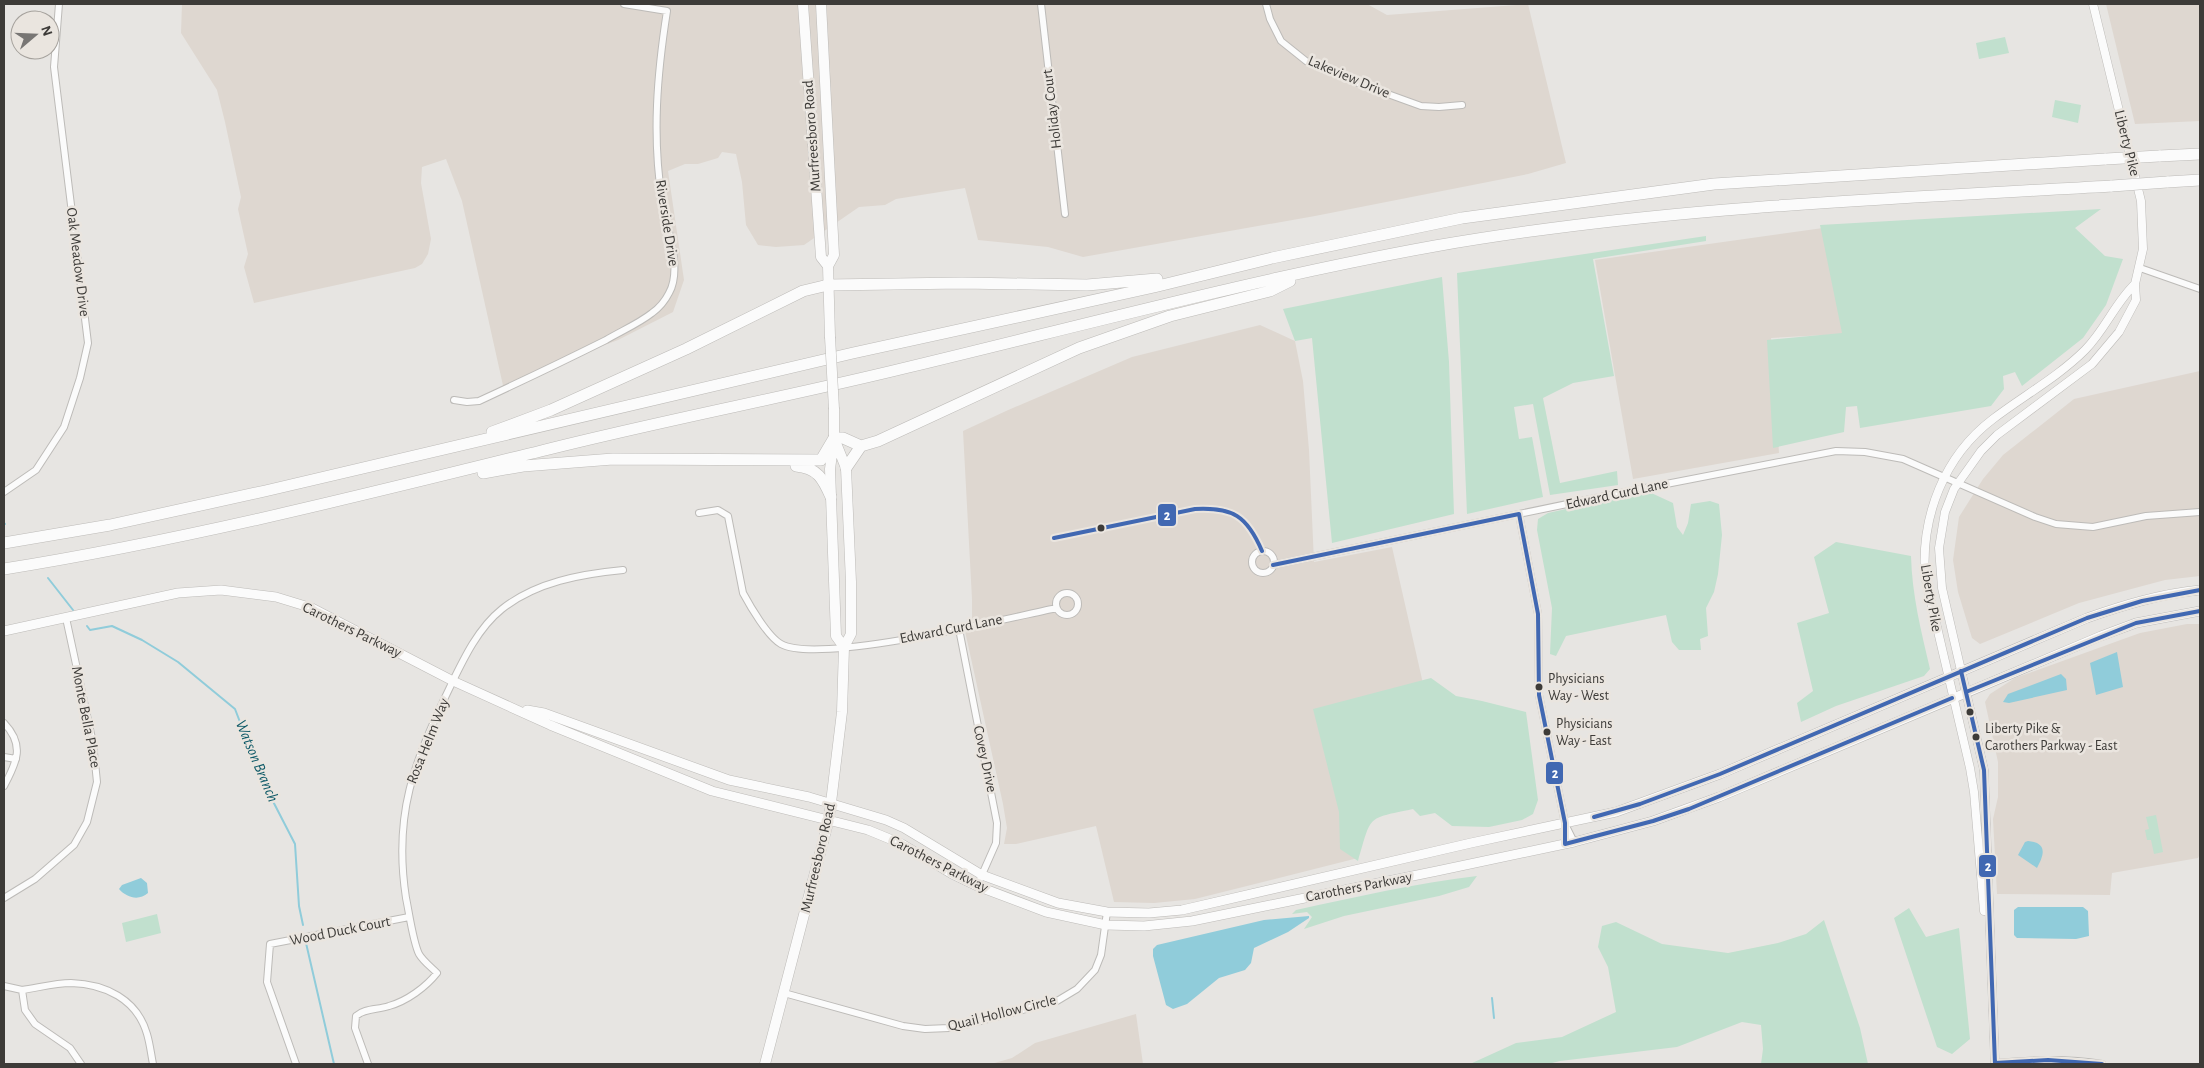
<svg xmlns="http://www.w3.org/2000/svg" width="2204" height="1068" viewBox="0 0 2204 1068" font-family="'Alegreya Sans',sans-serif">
	<rect width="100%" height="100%" fill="#e7e5e2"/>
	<path fill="#ded7d0" d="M182,4h1185l20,11 141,-11 38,159 -38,11 -213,42 -232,41 -35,-10 -70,-7 -13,-52 -69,11 -11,6 -26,2 -55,38 -28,2 -18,-2 -12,-20 -4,-43 -6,-28 -14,-2 -4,6 -20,6h-13l-17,7 16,109 -11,32 -55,28 -46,17 -68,33 -42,-189 -16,-42 -24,8 -1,16 10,56 -3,15 -6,10 -7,4 -161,35 -10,-36 4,-13 -10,-45 3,-12 -16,-75 -8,-32 -36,-57z
		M2106,4h94v117l-65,3z
		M1823,228l21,106 -73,4 8,115 -146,26 -38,-219z
		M1260,325l35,16 8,40 6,69 5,112 78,-15 32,141 -99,21 33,149 -163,41 -41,4 -40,-1 -18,-76 -80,18h-12l3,-16 -4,-24 -38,-173 7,-13v-19l-9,-168 43,-20 126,-54z
		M2200,371v205l-35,4 -86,23 -99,41 -8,-6 -14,-46 -5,-32 6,-43 24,-38 20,-24 71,-56z
		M2187,624h13v230l-2,4 -86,15 -2,22 -113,-1 -4,-75 5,-22v-35l-13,-60 5,-8 25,-16 125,-45z
		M1136,1014l7,50h-152l21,-6 23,-15z"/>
	<path fill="#c1e0ce" d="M2005,37l4,16 -30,6 -3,-16z
		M2055,100l26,5 -3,18 -26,-6z
		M2101,209l-26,19 30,28 18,3 -17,46 -23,33 -61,48 -7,-14 -12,4 1,13 -13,17 -131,22 -3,-22 -11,1 -2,25 -71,16 -6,-108 75,-7 -22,-108z
		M1706,236v5l-113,18 21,117 -41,7 -30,15 17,85 57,-12 1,14 -68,10 -17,-91 -19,3 5,32 13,-2 11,60 -76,17 -10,-241z
		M1442,277l7,85 5,152 -122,29 -20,-205 -17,3 -12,-32z
		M1647,491l26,12 4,24 6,8 5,-12 3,-19 19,-3 9,3 3,31 -4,39 -4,18 -8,16 2,28 -8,3 1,11h-22l-7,-8 -6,-27 -100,21 -10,20 -6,-2 2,-46 -15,-78 1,-11 10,-6z
		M1836,542l75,14c1,39 10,75 19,113l-6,7 -88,30 -35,16 -4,-19 16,-12 -16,-68 32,-10 -15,-56z
		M1431,678l25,18 26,5 44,11 12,88 -5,14 -11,6 -33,7 -37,-1 -17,-13 -15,3 -7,-7c-48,10 -41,6 -55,52l-18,-12 -1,-37 -26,-103z
		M2156,815l7,37 -9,2 -3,-14h-4l-2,-10 4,-1 -3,-12z
		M1477,876l-8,11 -30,9 -95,20 -40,13 8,-12 -5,-5 -15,2 4,-4c60,-13 120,-27 181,-34z
		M1909,908l17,29 33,-9 11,111 -18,15 -15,-7 -43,-129z
		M157,914l4,19 -35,9 -4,-19z
		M1824,920l36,108 8,36h-107l2,-15 -2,-24 -19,-3 -65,25 -117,14 -12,3h-78l46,-21 46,-6 54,-25 -8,-45 -10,-20 4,-21 14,-4 46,22 66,9 50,-10 28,-9z"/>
	<path fill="#90ccda" d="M2117,652l6,35 -27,8 -6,-32z
		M2061,674l5,5 1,11 -58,13 -6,-1 5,-8z
		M2028,841c20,2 16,14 9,27l-19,-13 7,-13z
		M141,878l6,5 1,10c-9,8 -21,5 -29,-4l3,-4z
		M2018,907h65l5,4 1,25 -13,3 -59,-1 -3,-3v-25z
		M1309,916v2l-21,14 -34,16 -3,15 -6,7 -26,8 -32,26 -14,5 -7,-4 -13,-49v-7l4,-4 107,-25z"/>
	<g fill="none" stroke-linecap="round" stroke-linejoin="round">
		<path stroke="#90ccda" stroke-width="2" d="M4,523l1,1
			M48,578l25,32
			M87,626l3,4 22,-4 30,14 36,22 57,47 28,73 32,62 4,62 4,19
			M306,943l28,121
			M1492,998l2,20"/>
		<defs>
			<path id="minor" d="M1041,4l24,210
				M1266,4l4,15 11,22 25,20 57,24 58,21 18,1 23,-2
				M2140,268l60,21
				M454,400l13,2 12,-1c43,-20 85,-40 127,-61 15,-9 32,-16 46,-27 7,-5 13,-12 17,-20 14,-24 -3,-67 -7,-93 -10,-64 -5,-125 5,-189l-43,-7
				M4,492l32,-22 28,-43 16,-49 8,-35 -34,-276 5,-63
				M699,513l19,-3 10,6 15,77c7,13 25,44 38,51 38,21 227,-26 276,-36
				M1519,514l19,100 1,81 26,128v21
				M1252 562a11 11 0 1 1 22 0a11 11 0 1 1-22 0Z
				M1273,565l352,-73 211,-41 29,1 38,7 132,58 21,7 37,3 53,-11 54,-4
				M1056 604a11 11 0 1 1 22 0a11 11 0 1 1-22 0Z
				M959,629l38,194 -1,20 -19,43
				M4,723c21,22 13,39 0,63
				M4,757l12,2
				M1565,824l9,18
				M4,898l31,-19 39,-34 13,-23 10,-40 -4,-39 -27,-125
				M4,986l18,4
				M784,993l119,33 22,3 24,-1 20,-4 88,-23 20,-12 18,-19 6,-15 6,-43
				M1995,1063c36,-3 71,-5 107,1
				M81,1064l-11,-16 -35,-24 -10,-14 -3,-20c15,-2 33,-7 49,-7 34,1 66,16 76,51 3,10 4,20 6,30
				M296,1064l-29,-82 3,-38 139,-27
				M368,1064l-13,-36 1,-12c9,-8 22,-6 33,-10 18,-5 37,-19 48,-33 -6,-6 -14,-12 -18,-19 -6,-12 -10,-42 -13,-56 -13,-84 8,-136 44,-211 13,-27 28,-59 52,-78 34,-27 79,-35 121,-39"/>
			<path id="tertiary" d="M1984,911l-10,-119 -4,-24 -45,-192c-4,-60 19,-120 68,-157 30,-23 65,-42 92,-69 20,-20 30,-47 50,-66
				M1995,1064l-11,-294 -42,-182 -3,-40 6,-36 9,-23 27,-38 16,-16 95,-71 27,-32 17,-32 -1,-16 8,-35 -2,-48 -48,-197"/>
			<path id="secondary" d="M4,631l174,-38 43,-3 55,7 36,11 141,73 97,44 162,66 156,39 34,14 50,30 25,12 69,26 60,13 38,1 48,-5 245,-50 137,-29 79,-21 66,-24 382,-161 35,-13 64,-12
				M527,710l17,3 185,67 80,17 77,23 18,8 78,47 76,28 49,9 42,1 33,-3 289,-67 145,-31 104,-38 367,-156c37,-13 73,-24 113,-28"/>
			<path id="primary" d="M834,439l-4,30 6,167 8,11
				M765,1064l64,-245 13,-107 2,-65 7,-13v-52l-5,-114 -12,-30"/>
			<path id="trunk" d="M803,4l18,253 7,9
				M821,4l13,251 -6,11 2,71
				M834,409v29"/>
			<path id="motorway" d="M2159,156l41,-2
				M2167,182l33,-2
				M492,432l59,-22 135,-61 117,-58 25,-6 134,-2 125,2 70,-6
				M796,466c22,2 27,13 35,31
				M846,468l15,-22
				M483,473l40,-7 90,-7 208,1 13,-22h9l18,8 17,-5 201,-93 91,-32 100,-25 20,-10
				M4,543l106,-18 155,-34 588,-138 301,-66 118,-29 190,-40 252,-34 392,-25
				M4,569c181,-29 359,-74 537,-118 122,-31 246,-54 368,-84 175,-42 349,-89 526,-121 223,-39 450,-47 677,-60"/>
		</defs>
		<use href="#minor" stroke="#bdbbb8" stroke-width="8"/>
		<use href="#tertiary" stroke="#bdbbb8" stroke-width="9"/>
		<use href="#secondary" stroke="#bdbbb8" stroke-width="10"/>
		<use href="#primary" stroke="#bdbbb8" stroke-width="11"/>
		<use href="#trunk" stroke="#bdbbb8" stroke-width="11"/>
		<use href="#motorway" stroke="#bdbbb8" stroke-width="12"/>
		<use href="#minor" stroke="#fbfbfb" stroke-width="6"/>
		<use href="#tertiary" stroke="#fbfbfb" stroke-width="8"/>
		<use href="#secondary" stroke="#fbfbfb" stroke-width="9"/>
		<use href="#primary" stroke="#fbfbfb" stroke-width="10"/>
		<use href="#trunk" stroke="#fbfbfb" stroke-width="10"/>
		<use href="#motorway" stroke="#fbfbfb" stroke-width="11"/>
		<defs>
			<path id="trunk-bridge" d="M830,337l4,72"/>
			<path id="motorway-bridge" d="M2106,159l53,-3
				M2112,186l55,-4"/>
		</defs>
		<use href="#trunk-bridge" stroke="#bdbbb8" stroke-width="11" stroke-linecap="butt"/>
		<use href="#motorway-bridge" stroke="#bdbbb8" stroke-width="12" stroke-linecap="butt"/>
		<use href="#trunk-bridge" stroke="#fbfbfb" stroke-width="10"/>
		<use href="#motorway-bridge" stroke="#fbfbfb" stroke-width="11"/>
		<defs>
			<path id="bus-1" d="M1519,514l19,100 1,81 26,128v21l88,-23 36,-12 263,-111
				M1054,538l141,-29c38,-2 52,7 67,42
				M1273,565l246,-51
				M1961,671l23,99 11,294
				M1966,692l170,-69 64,-12
				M1594,817l46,-13 80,-30 367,-156 55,-17 58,-11
				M1995,1063l53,-3 54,4"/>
		</defs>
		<use href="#bus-1" stroke="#eae5df" stroke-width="8"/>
		<use href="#bus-1" stroke="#4168b2" stroke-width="4"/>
	</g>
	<g fill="#3d3b38" stroke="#eae5df" stroke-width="2">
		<circle cx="1101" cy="528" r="4.5"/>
		<circle cx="1539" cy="687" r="4.5"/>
		<circle cx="1970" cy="712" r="4.5"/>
		<circle cx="1547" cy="732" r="4.5"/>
		<circle cx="1976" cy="737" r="4.5"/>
	</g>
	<g text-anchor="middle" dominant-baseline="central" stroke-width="5" stroke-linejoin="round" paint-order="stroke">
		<g font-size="14" fill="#3d3b38" stroke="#eae5df" text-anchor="start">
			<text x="1548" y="679">Physicians<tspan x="1548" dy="17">Way - West</tspan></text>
			<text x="1556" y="724">Physicians<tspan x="1556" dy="17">Way - East</tspan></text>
			<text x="1985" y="729">Liberty Pike &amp;<tspan x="1985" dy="17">Carothers Parkway - East</tspan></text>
		</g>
		<g font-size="15" fill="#3d3b38" stroke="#eae5df">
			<text transform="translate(1349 77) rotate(23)">Lakeview Drive</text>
			<text transform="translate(1052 109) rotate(-97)">Holiday Court</text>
			<text transform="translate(812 136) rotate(-94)">Murfreesboro Road</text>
			<text transform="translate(2127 143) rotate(76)">Liberty Pike</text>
			<text transform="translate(667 223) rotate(81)">Riverside Drive</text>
			<text transform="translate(78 262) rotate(83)">Oak Meadow Drive</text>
			<text transform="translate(1617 494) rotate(-12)">Edward Curd Lane</text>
			<text transform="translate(1931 598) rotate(80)">Liberty Pike</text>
			<text transform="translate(951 629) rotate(-11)">Edward Curd Lane</text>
			<text transform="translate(352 630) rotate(26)">Carothers Parkway</text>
			<text transform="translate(86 717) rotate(79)">Monte Bella Place</text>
			<text transform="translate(428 741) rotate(-68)">Rosa Helm Way</text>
			<text transform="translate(985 759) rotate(78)">Covey Drive</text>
			<text transform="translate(818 858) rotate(-77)">Murfreesboro Road</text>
			<text transform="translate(939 864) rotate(27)">Carothers Parkway</text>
			<text transform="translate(1359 887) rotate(-11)">Carothers Parkway</text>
			<text transform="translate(340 931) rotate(-11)">Wood Duck Court</text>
			<text transform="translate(1002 1013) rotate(-14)">Quail Hollow Circle</text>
		</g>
		<g font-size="16" font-style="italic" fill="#0f5a68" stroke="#eae5df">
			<text transform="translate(257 761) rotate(67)">Watson Branch</text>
		</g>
	</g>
	<g stroke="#eae5df" stroke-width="2">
		<rect x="1157" y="503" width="20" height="24" rx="5" fill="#4168b2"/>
		<rect x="1545" y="761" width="19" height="24" rx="5" fill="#4168b2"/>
		<rect x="1978" y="854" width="19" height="24" rx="5" fill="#4168b2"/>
	</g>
	<g font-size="14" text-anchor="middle" font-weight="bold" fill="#fff">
		<text x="1167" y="520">2</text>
		<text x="1555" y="778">2</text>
		<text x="1988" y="871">2</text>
	</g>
	<rect width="2204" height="1068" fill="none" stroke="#3d3b38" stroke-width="10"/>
	<g transform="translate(35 35) rotate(71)"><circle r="24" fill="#eae5df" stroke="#a5a19c"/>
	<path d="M0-4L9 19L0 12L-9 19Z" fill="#787674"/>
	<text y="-8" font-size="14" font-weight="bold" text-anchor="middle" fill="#3d3b38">N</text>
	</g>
</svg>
